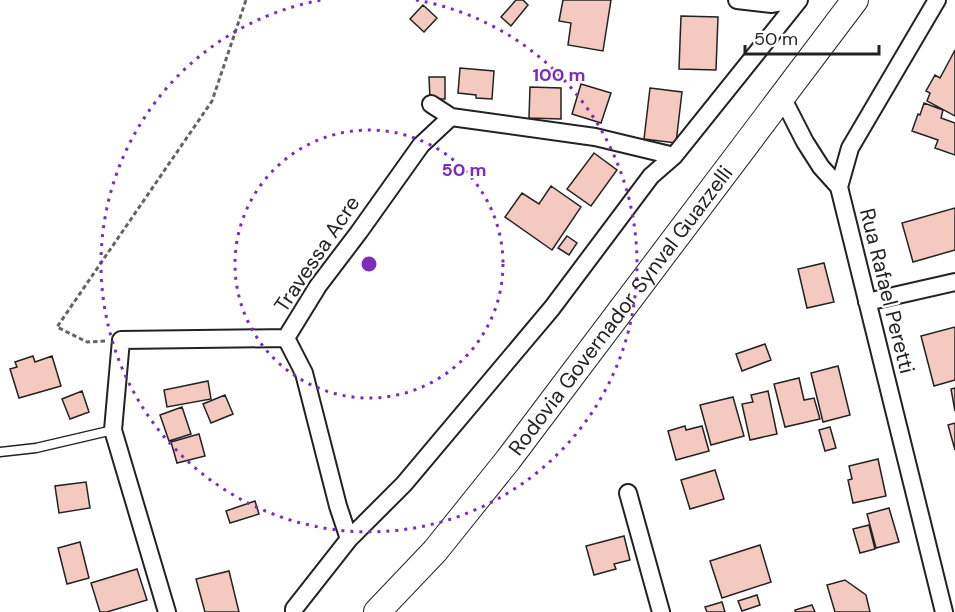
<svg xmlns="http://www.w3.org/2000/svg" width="955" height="612" viewBox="0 0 955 612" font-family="'DM Sans',sans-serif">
	<rect width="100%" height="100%" fill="#fff"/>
	<path fill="#f3c9c0" stroke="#222" stroke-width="1.5" d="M516,0h7l5,5 -17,21 -10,-9z
		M563,0h48l-8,51 -35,-6 3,-22 -12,-2z
		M423,5l14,13 -13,14 -14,-13z
		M681,16l37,1 -2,53 -37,-1z
		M955,50v66l-28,-15 3,-8 -4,-2 9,-16 5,3z
		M460,68l34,3 -2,28 -16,-1v-3l-18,-2z
		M429,77h16v22h-15z
		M581,84l30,9 -10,30 -29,-9z
		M530,87l31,1v31l-32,-1z
		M650,88l32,4 -6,51 -32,-4z
		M924,103l19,7 -2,8 14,5v32l-20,-7 3,-8 -26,-9 6,-17 2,1z
		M594,153l23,17 -26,36 -24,-17z
		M551,186l30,21 -29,43 -47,-33 17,-24 17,11z
		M955,208v42l-42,12 -11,-39z
		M567,236l10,7 -8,12 -11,-7z
		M824,263l10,39 -27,6 -9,-39z
		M955,327v53l-21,6 -13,-50z
		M765,344l6,16 -29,11 -6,-17z
		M33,356l2,6 17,-6 9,30 -42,12 -9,-29 7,-2 -2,-5z
		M838,366l12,49 -27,7 -12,-49z
		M799,378l5,22 10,-2 6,21 -35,8 -11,-43z
		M208,381l3,18 -44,8 -3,-17z
		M955,388v23l-4,-22z
		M82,391l7,21 -19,7 -8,-20z
		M768,391l9,43 -27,6 -8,-36 11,-2 -2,-7z
		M225,395l8,19 -22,9 -8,-19z
		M733,397l11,39 -33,9 -11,-40z
		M182,407l9,27 -22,7 -9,-26z
		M955,423v27l-7,-25z
		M685,426l1,4 16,-4 7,25 -33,9 -8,-29z
		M830,427l6,21 -11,3 -6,-21z
		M199,434l6,22 -28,7 -6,-21z
		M878,459l8,37 -33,7 -5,-23 4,-1 -3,-13z
		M715,470l9,29 -34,10 -9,-29z
		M86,482l4,26 -31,5 -4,-27z
		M255,501l4,13 -29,9 -4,-12z
		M889,508l10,34 -23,6 -9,-34z
		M869,525l6,24 -15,4 -7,-24z
		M624,536l6,24 -16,4 2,5 -22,6 -8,-29z
		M80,542l9,36 -22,6 -9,-36z
		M760,545l11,37 -49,16 -12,-37z
		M137,569l10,31 -40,12h-7l-9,-29z
		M229,571l10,41h-34l-9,-33z
		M845,580l21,15 4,17h-35l-8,-27z
		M757,595l3,10 -18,6 -4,-10z
		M722,602l3,10h-18l-2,-5z
		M812,605l3,7h-20v-2z"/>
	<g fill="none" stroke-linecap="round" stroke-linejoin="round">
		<defs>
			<path id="lane" d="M0,452l36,-4 77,-18"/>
			<path id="street" d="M737,0l35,4 22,-4
				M937,0l-87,148 -11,39 105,425
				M782,97l23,45 16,25 18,20
				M431,104l20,13
				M867,302l88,-20
				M628,493l33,119
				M349,539l-11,-33 -34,-133 -18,-35 32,-52 41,-54 62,-87 30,-28 144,20 79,19
				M167,612l-54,-182 8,-90 165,-2
				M294,612v-3l55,-70 55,-55 148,-176 99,-132 23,-20 125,-156"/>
			<g id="primary">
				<path id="s1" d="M377,612l58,-61 73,-91 347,-460"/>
			</g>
		</defs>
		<use href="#lane" stroke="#222" stroke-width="11"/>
		<use href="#street" stroke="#222" stroke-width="20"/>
		<use href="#primary" stroke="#222" stroke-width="28"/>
		<path stroke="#646464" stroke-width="3" stroke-dasharray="4.5 3" stroke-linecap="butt" d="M105,341l-18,1 -30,-15 155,-226 34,-101"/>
		<use href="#lane" stroke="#fff" stroke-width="8"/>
		<use href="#street" stroke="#fff" stroke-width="16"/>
		<use href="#primary" stroke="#fff" stroke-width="26"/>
	</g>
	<g fill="none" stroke="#7b2cbf" stroke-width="3" stroke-dasharray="3 6">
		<circle cx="369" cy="264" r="134"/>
		<path d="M416 0A268 268 0 1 1 322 0"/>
	</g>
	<g text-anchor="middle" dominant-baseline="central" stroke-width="4.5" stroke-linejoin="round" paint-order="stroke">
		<g font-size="21" fill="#222" stroke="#fff">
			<text transform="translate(317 254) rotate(-56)">Travessa Acre</text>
			<text transform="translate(887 291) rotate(76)">Rua Rafael Peretti</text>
			<text stroke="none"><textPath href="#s1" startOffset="388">Rodovia Governador Synval Guazzelli</textPath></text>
		</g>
	</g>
	<circle cx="369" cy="264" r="9" fill="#7b2cbf" stroke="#fff" stroke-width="3"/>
	<g font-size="18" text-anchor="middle" font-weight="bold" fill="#7b2cbf" stroke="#fff" stroke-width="4.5" stroke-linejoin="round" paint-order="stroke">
		<text x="559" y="81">100 m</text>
		<text x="464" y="176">50 m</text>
	</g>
	<path d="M745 45v9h134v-9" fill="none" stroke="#222222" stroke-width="3"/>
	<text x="754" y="45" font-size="18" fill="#222222" stroke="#ffffff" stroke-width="4.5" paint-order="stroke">50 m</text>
</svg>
